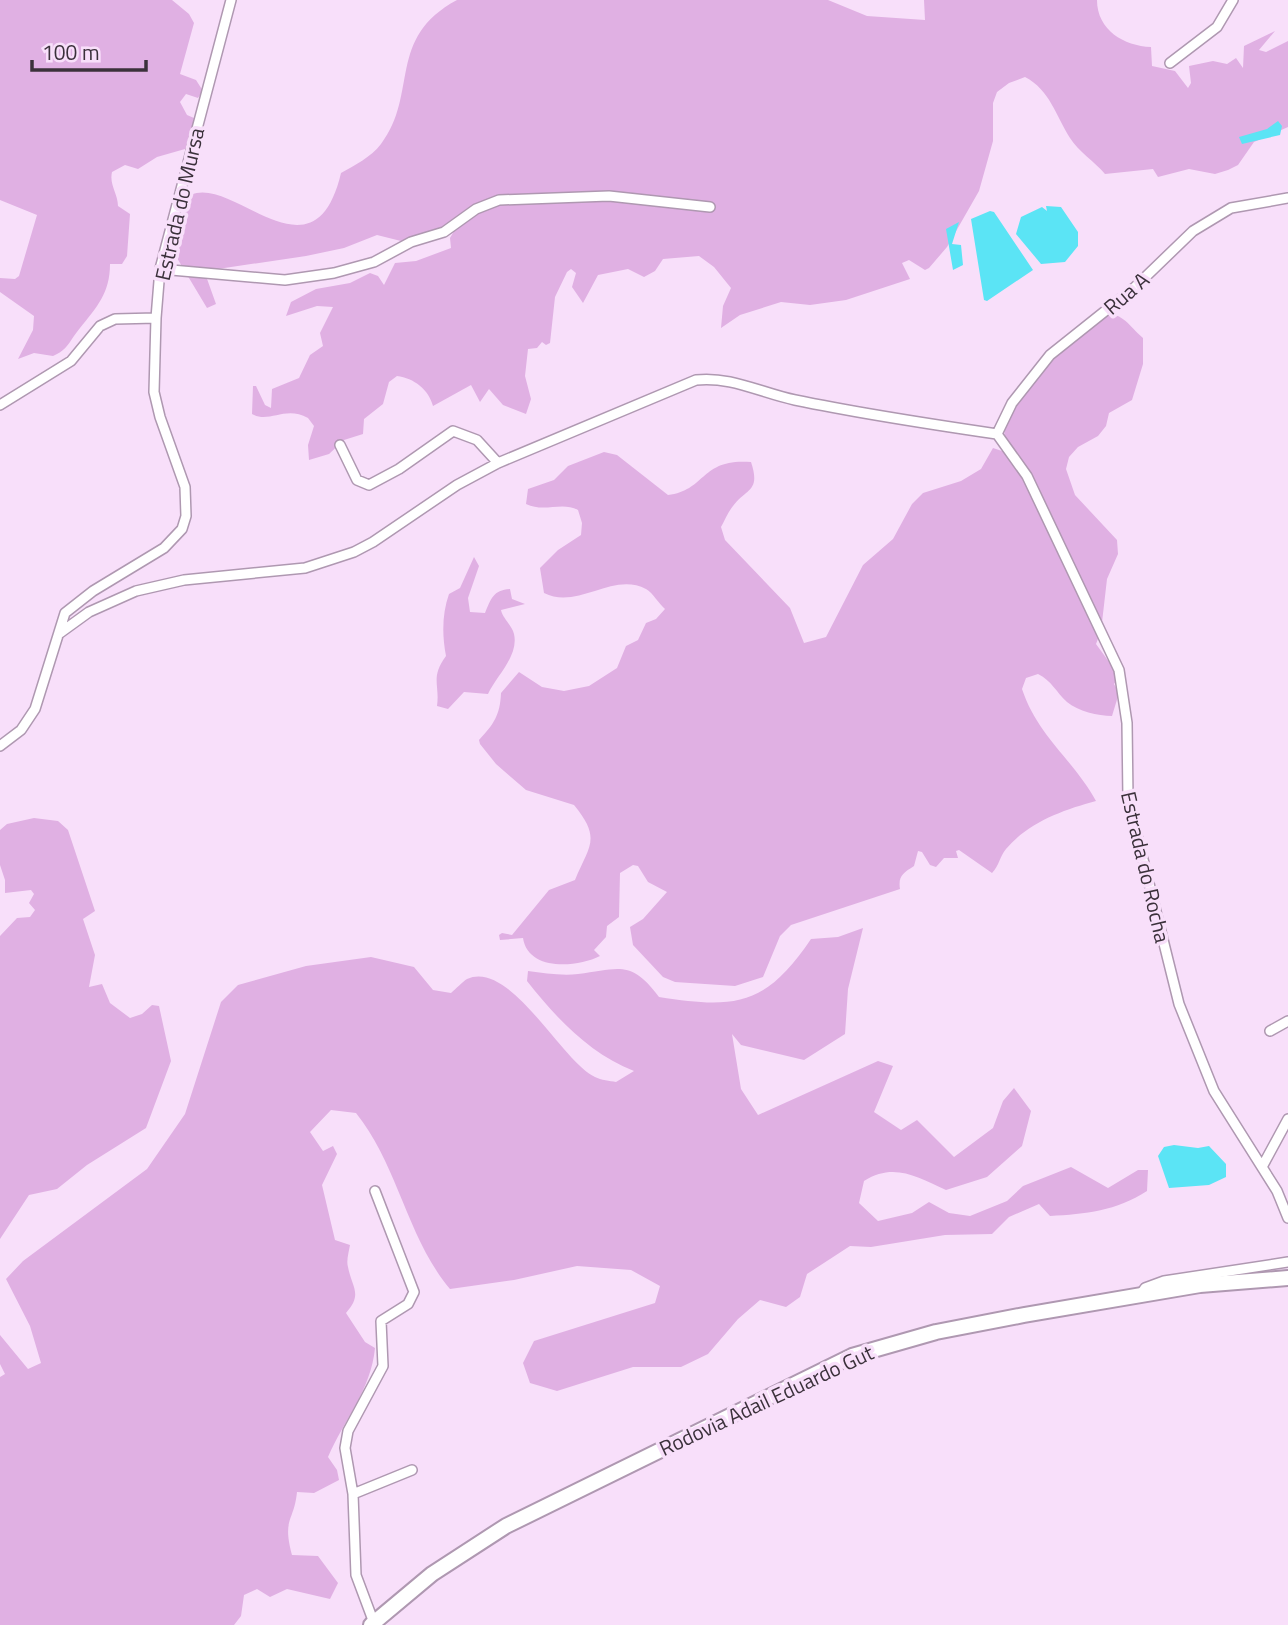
<svg xmlns="http://www.w3.org/2000/svg" width="1288" height="1625" viewBox="0 0 1288 1625" font-family="'Titillium Web',sans-serif">
	<rect width="100%" height="100%" fill="#f8dffa"/>
	<path fill="#e0b0e3" d="M0,0h172l17,14 5,9 -14,51 16,6 7,11 -5,7 -12,-4 -6,8 7,13 7,3 -5,27 -4,4 -28,8 -19,12 -13,-4 -13,7c-3,13 6,22 6,34l12,8 -3,42 -5,8h-12c0,29 -13,43 -30,64 -10,12 -12,22 -27,28l-19,-3 -16,6 15,-29 1,-14 -34,-24v-14l15,1 4,-3 18,-61 -37,-15z
		M457,0h371l39,16 58,4 -1,-20h173c0,30 27,46 54,47l1,19 23,5 13,17 3,-5 -2,-17 24,-5 14,3 9,-6 7,10 1,-22 31,-15 -16,19 7,2 22,-11v86l-34,15 -16,23 -10,5 -13,4 -26,-5 -31,8 -5,-8 -48,5c-10,-12 -27,-23 -35,-36 -14,-22 -20,-48 -45,-61l-16,6 -12,9 -4,11v38l-14,50 -32,56 -18,21 -4,2 -16,-10 -7,3 8,16 -64,21 -36,5 -29,-3 -41,13 -19,13 2,-22 8,-18 -17,-21 -15,-11 -36,3 -8,12 -11,6 -16,-8 -30,6 -15,28 -11,-16 4,-14 -5,-4 -4,3 -12,25 -5,46 -4,2 -4,-3 -5,6 -9,1 -3,27 6,23 -5,15 -23,-9 -14,-16 -9,13 -9,-17 -38,21c-4,-16 -19,-28 -36,-30l-8,6 -6,22 -19,15 -1,15 -19,6 -15,14 -20,6 -1,-15 6,-19 -6,-8c-23,-13 -39,6 -56,-4l1,-28h3l9,19 6,3 1,-19 27,-11 11,-23 13,-9 -3,-13 13,-26 -16,-1 -31,10 5,-14 25,-13 34,-6 20,-10 8,3 6,9 11,-22 21,-2 35,-13 -1,-10 15,-26 -20,17 -40,13 -28,-7 -33,13 -38,8 -95,14 -5,6 10,28 -9,4 -33,-55 1,-15 16,-43c42,-20 123,92 150,-22 14,-8 30,-16 40,-29 38,-50 5,-106 76,-144z
		M1103,313c22,1 25,12 40,25v26l-11,36 -23,13 -3,13 -8,10 -20,11 -9,10 -3,12 9,26 42,45 1,14 -11,25 -6,52 -5,13 24,33 -6,7 5,9 -7,23c-14,0 -34,-5 -45,-14 -11,-10 -15,-21 -29,-28l-12,4 -4,11c16,48 51,70 74,112 -33,9 -67,21 -90,48 -6,7 -7,17 -14,24l-33,-23 -3,1 2,7h-14l-8,9 -6,-2 -8,-13 -4,-1 -4,15c-11,7 -16,10 -14,23l-109,36 -11,11 -17,41 -28,9 -60,-4 -12,-5 -30,-32 -3,-18 13,-8 24,-27 -19,-10 -10,-16 -5,-1 -13,8 -1,44 -12,9 -1,11 -12,13 6,6c-24,12 -72,15 -77,-18l-23,2 -1,-5 3,-2 10,2 37,-45 26,-10c14,-34 27,-41 -1,-75l-48,-15 -30,-26 -16,-20 -1,-4c15,-16 21,-25 22,-47l18,-21 23,15 22,4 25,-5 28,-18 9,-22 12,-6 8,-17 10,-4 9,-10c-6,-5 -12,-16 -19,-20 -33,-18 -68,21 -102,4l-4,-25 18,-18 23,-15 1,-12 -4,-13c-17,-9 -33,3 -52,-6l2,-15 26,-9 14,-14 36,-14 13,3 51,40c39,-5 32,-37 83,-33 10,30 -5,26 -18,44 -5,6 -8,14 -12,21l4,13 65,68 14,35 22,-6 37,-72 30,-26 19,-35 11,-11 38,-12 20,-12 12,-21 12,4 -1,-31 47,-64z
		M474,557l5,9 -11,32 2,14 15,1c6,-14 8,-23 25,-24l2,10 13,5 -24,6c2,9 11,15 13,24 5,22 -17,41 -26,60l-24,-2 -16,17 -11,-3c3,-22 -7,-28 9,-50 -4,-21 -4,-42 3,-62l11,-6z
		M34,818l24,3 10,9 27,81 -12,8 12,36 -6,32 13,-3 8,19 20,15 12,-4 10,-9 7,1 12,55 -25,67 -59,37 -30,24 -28,6 -29,44v-303l17,-18 13,-1 5,-7 -6,-7 5,-9 -3,-4 -26,3v-13l-5,-15v-35l7,-6z
		M863,928l-15,61 -3,45 -41,26 -63,-15 -9,-11 9,55 17,26 120,-54 15,5 -19,46 27,18 16,-10 37,37 39,-29 10,-27 11,-13 17,23 -9,35 -35,31 -41,13c-29,-13 -52,-28 -82,-9l-5,22 19,18 34,-8 17,-11 20,11 21,3 37,-15 16,-15 48,-19 37,21 30,-18h10l-1,21c-31,20 -61,23 -97,25l-11,-12 -30,13 -17,17 -47,1 -74,12 -21,-1 -43,28 -7,23 -14,10 -26,-7 -22,19 -30,35 -27,13h-48l-76,24 -27,-8 -7,-20 11,-22 121,-38 5,-17 -29,-16 -54,-4 -63,14 -64,9c-43,-51 -52,-124 -94,-176l-25,-3 -21,22 13,19 10,-5 4,8 -15,31 13,55 15,5c-1,6 -4,16 -2,22 4,21 15,27 -2,46l19,29 10,6c-4,42 -31,72 -47,109l9,13 2,10 -25,13 -17,-1c-3,30 -15,26 -5,63l26,1 20,27 -8,16 -43,-10 -17,8 -13,-8 -13,6 -3,21 -7,9h-234v-248l5,-3 -5,-10v-29l28,34 13,-6 -11,-37 -24,-47 17,-18 124,-92 38,-55 36,-112 17,-17 68,-19 65,-9 43,10 19,23 18,3c5,-4 11,-11 16,-14 43,-20 95,83 128,98 6,3 15,4 21,5l18,-11c-44,-17 -78,-53 -107,-90l1,-10c16,2 34,5 50,3 41,-5 53,-15 81,23 76,12 107,9 152,-58l27,-2z"/>
	<path fill="#5be4f5" d="M1278,121l4,5 -2,9 -38,9 -3,-7 28,-8z
		M1046,206l15,1 17,25v14l-13,16 -24,2 -25,-30 5,-17 21,-10 5,4z
		M990,211l4,1 39,58 -46,31 -3,-1 -13,-81z
		M959,222l-7,22 9,1 2,20 -10,5 -7,-41z
		M1174,1145l24,3 11,-2 17,18v13l-17,8 -40,3 -11,-32 6,-9z"/>
	<g fill="none" stroke-linecap="round" stroke-linejoin="round">
		<defs>
			<path id="street" d="M1170,63l47,-36 16,-27
				M160,269l125,11 49,-7 40,-11 37,-20 33,-10 32,-23 23,-9 110,-4 101,11
				M0,405l71,-44 29,-35 15,-7 41,-1
				M997,434l30,42 92,194 8,53 1,76 51,205 35,87 63,100 11,27
				M997,434l15,-31 38,-48 84,-67 59,-57 38,-23 57,-10
				M340,445l17,35 12,5 30,-16 54,-38 24,9 21,23
				M60,633l29,-21 47,-21 48,-11 121,-12 49,-16 19,-10 84,-57 41,-22 198,-83c35,-4 65,13 99,20 67,14 134,24 202,34
				M0,746l21,-16 14,-21 30,-96 28,-22 71,-43 18,-19 4,-13 -1,-29 -25,-70 -6,-25 2,-74 4,-49 71,-269
				M1270,1031l18,-10
				M1262,1167l26,-48
				M1141,1294l4,-6 19,-7 124,-19
				M353,1494l59,-24
				M374,1623l-18,-48 -3,-81 -8,-46 3,-17 35,-65 -2,-45 27,-17 6,-12 -39,-101"/>
			<path id="primary" d="M371,1625l61,-51 74,-48 346,-170 84,-24 88,-17 176,-30 88,-7"/>
		</defs>
		<use href="#street" stroke="#af98b1" stroke-width="12"/>
		<use href="#primary" stroke="#af98b1" stroke-width="18"/>
		<use href="#street" stroke="#fff" stroke-width="9"/>
		<use href="#primary" stroke="#fff" stroke-width="14"/>
	</g>
	<g text-anchor="middle" dominant-baseline="central" stroke-width="7" stroke-linejoin="round" paint-order="stroke">
		<g font-size="21" fill="#3b313b" stroke="#f8dffa">
			<text transform="translate(179 204) rotate(-77)">Estrada do Mursa</text>
			<text transform="translate(1126 293) rotate(-41)">Rua A</text>
			<text transform="translate(1146 867) rotate(77)">Estrada do Rocha</text>
			<text transform="translate(766 1400) rotate(-25)">Rodovia Adail Eduardo Gut</text>
		</g>
	</g>
	<path d="M32 60v10h114v-10" fill="none" stroke="#3b313b" stroke-width="3.5"/>
	<text x="42" y="60" font-size="21" fill="#3b313b" stroke="#f8dffa" stroke-width="5" paint-order="stroke">100 m</text>
</svg>
